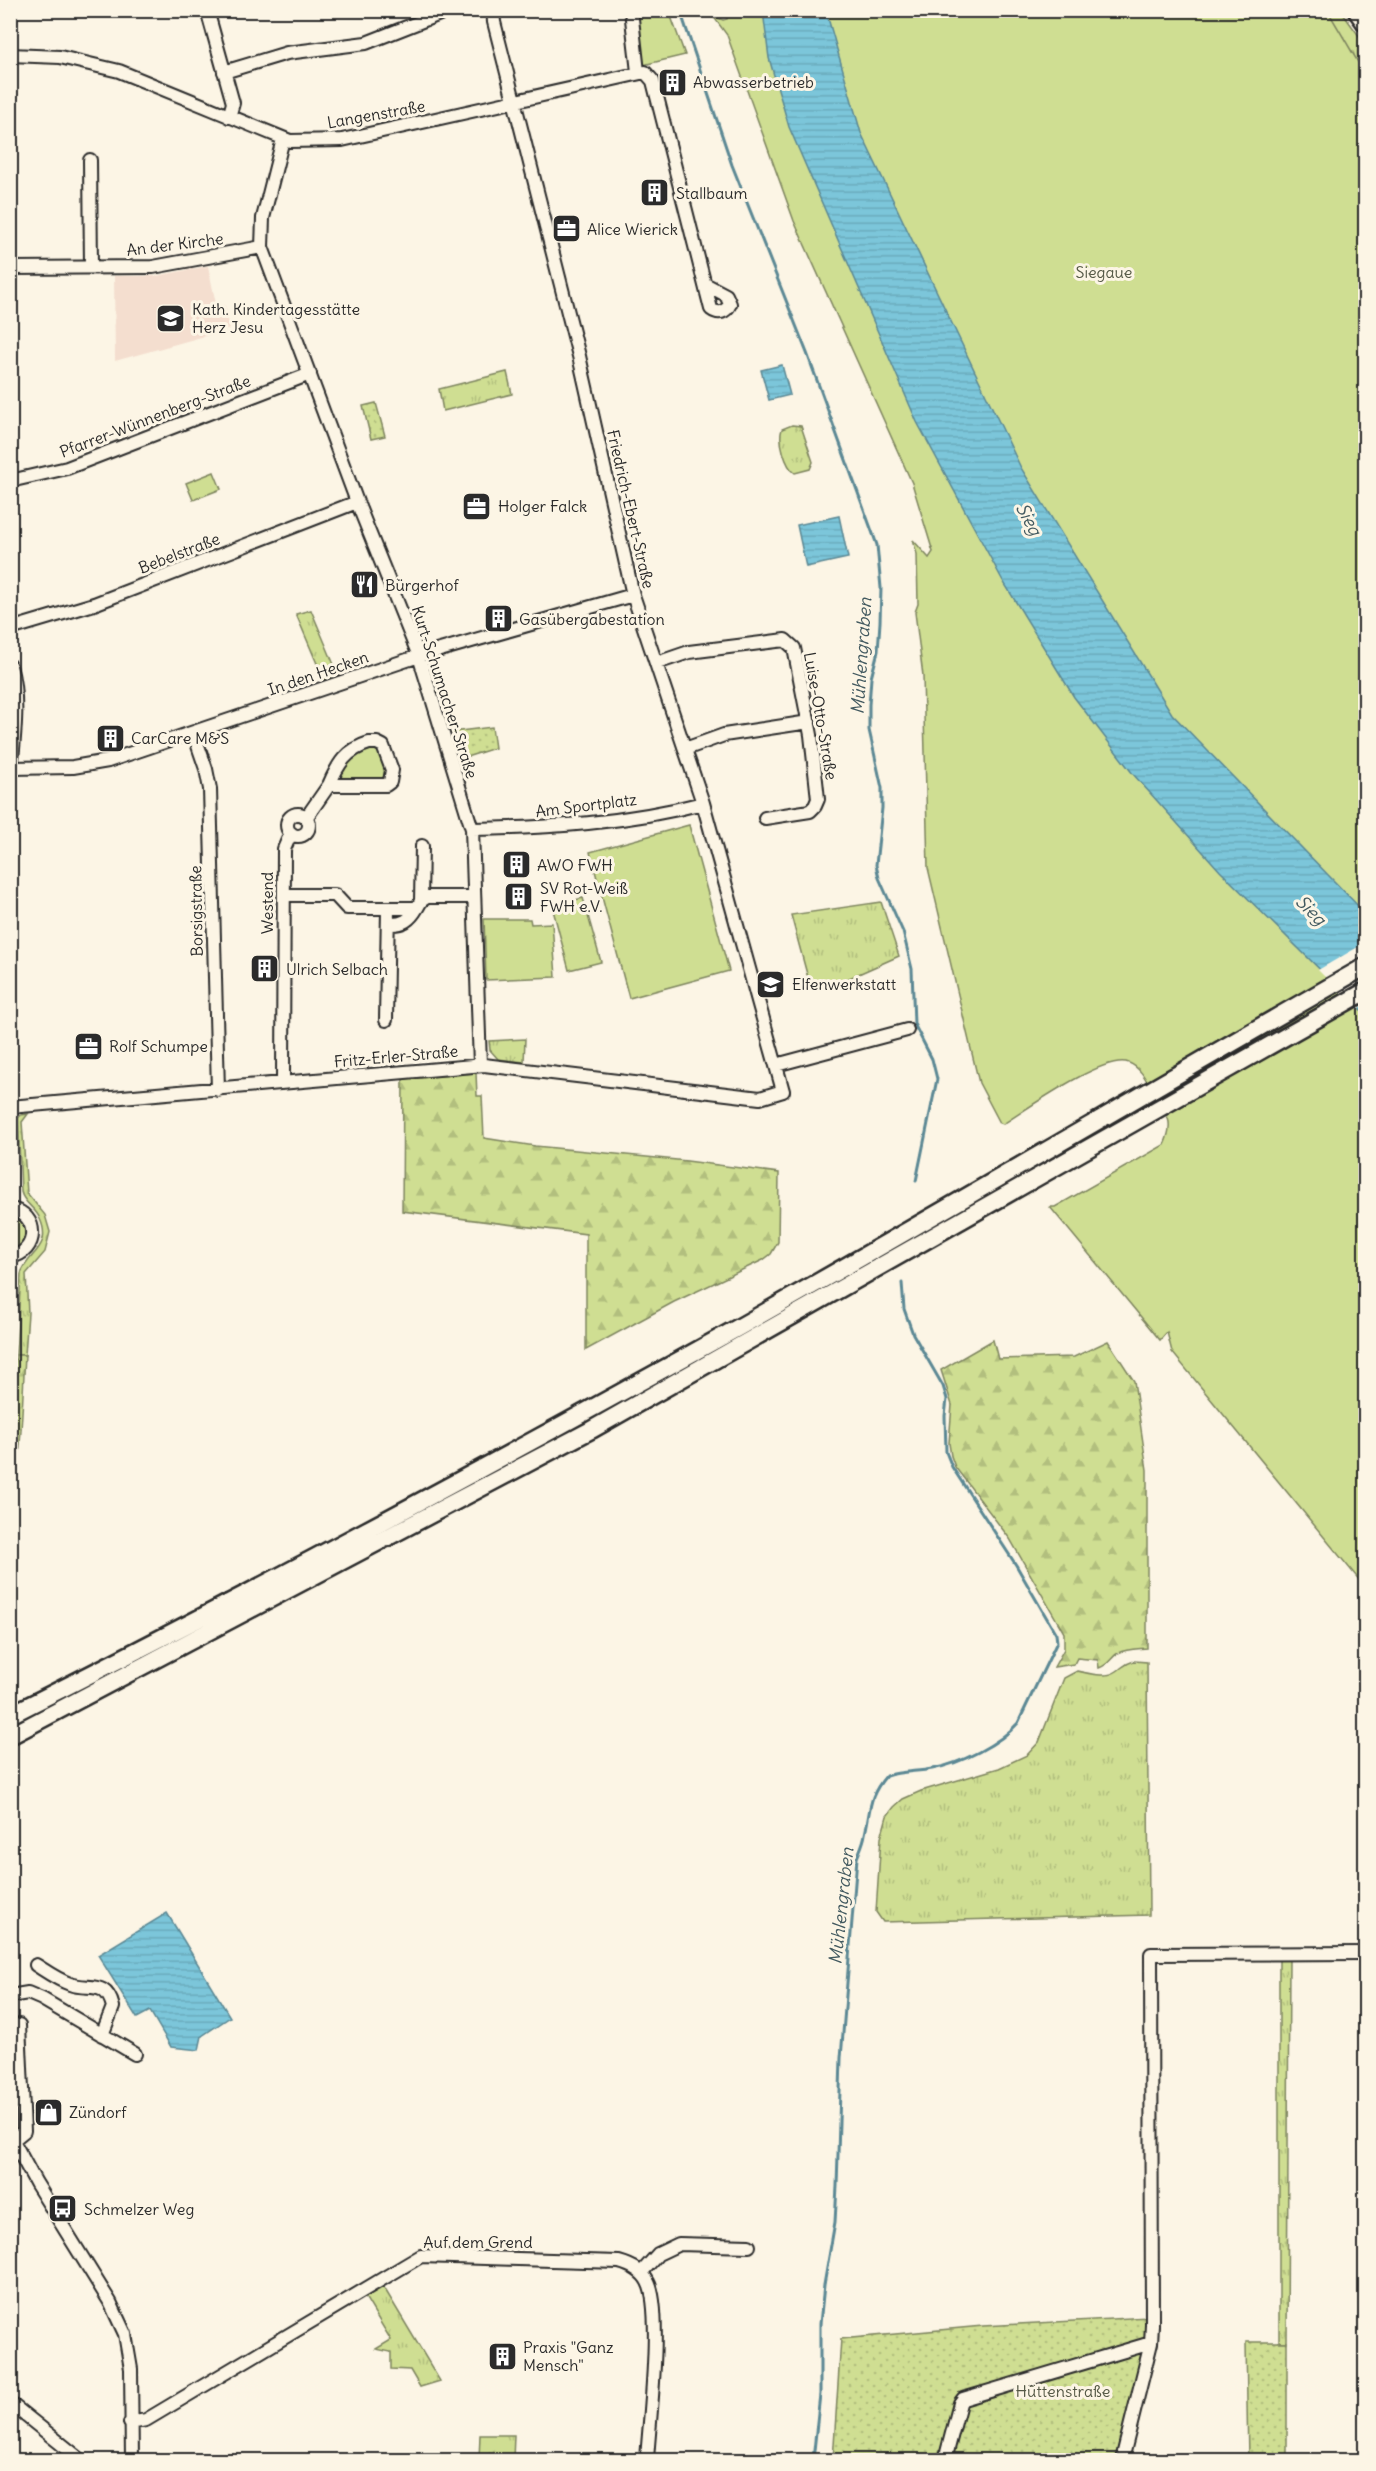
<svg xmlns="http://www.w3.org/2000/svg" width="1376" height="2471" viewBox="0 0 1376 2471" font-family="Delius,sans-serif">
	<defs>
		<pattern id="grass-tufts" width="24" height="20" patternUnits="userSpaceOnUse" patternTransform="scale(1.5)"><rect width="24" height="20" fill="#cfde92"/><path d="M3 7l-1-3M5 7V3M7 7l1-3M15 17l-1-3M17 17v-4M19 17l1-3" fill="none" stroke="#b2bf7e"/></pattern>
		<pattern id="forest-firs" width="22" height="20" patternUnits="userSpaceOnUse" patternTransform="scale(1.5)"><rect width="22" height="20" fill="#cfde92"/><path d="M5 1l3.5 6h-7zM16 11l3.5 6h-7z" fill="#b2bf7e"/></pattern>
		<pattern id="garden-dots" width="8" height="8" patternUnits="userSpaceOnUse" patternTransform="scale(1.5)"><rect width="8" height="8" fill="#cfde92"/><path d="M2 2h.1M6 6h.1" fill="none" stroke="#b2bf7e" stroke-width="1.8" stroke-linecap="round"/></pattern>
		<pattern id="water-rules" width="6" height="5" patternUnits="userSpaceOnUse" patternTransform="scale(1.5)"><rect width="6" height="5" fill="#7bc6da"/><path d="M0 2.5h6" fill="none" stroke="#6aaabb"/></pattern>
	</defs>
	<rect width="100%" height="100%" fill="#fcf5e5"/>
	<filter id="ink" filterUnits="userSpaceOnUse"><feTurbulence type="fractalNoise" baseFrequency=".0167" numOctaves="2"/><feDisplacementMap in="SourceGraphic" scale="12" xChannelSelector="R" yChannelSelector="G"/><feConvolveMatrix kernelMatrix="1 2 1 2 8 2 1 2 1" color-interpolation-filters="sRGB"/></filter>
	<g filter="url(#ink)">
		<path fill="#f4decf" d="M208,266l8,38 9,2 5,23 -115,32 -1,-85h42z"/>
		<path fill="url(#grass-tufts)" stroke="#7d845e" stroke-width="1.5" d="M1316,11h25l24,33v44z
			M507,372l5,22 -69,17 -4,-22z
			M792,425l9,1 12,36 -3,7 -15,4c-10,-7 -17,-33 -13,-44z
			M311,610l27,64 -14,6 -28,-66z
			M881,902l18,54 -54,24 -34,9 -20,-74z
			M525,1039l-1,23 -26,-3 -8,-9 -1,-9z
			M28,1114l-6,8 5,71 18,22 5,17 -5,20 -19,22 2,39 -3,42h-9l5,-81c6,-21 32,-26 19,-55 -4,-11 -16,-15 -19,-27l-3,-74 3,-3z
			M10,1215l12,7 5,12 -7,13 -9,3z
			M1134,1661l13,1 2,253 -266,7 -7,-10 5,-74 6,-22 7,-9 9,-8 18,-8 78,-23 28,-13 12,-13 25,-64 13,-7c11,2 29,8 40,0 7,-5 7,-7 17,-10z
			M1279,1956h10l-2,386h-8z
			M383,2286l57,95 -20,6 -10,-17 -19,-1v-17l-15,-3 15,-9 -26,-43z
			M480,2435h34l-1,25h-34z"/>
		<path fill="url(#forest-firs)" stroke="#7d845e" stroke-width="1.5" d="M476,1073l1,23h5l2,42 51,8 152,15 92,12 -1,69 -7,12 -8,6 -89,42 -88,48v-116l-184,-23 1,-132z
			M993,1340l5,19 76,-2 34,-16 26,40 13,89v178c-9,1 -21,1 -29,5 -8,5 -8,11 -19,15l-1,-8 -21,-2 -3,6 -20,3 10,-18v-16l-54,-94 -55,-72 -4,-11 -2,-13 3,-38 -11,-35z
			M16,1355h9c-3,55 -4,107 -14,161l-1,-69z"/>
		<path fill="#cfde92" stroke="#7d845e" stroke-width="1.5" d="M727,10l601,1 37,63v1513l-193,-235 -5,-20 -7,8 -110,-133h5l109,-62c11,-24 3,-30 -9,-50 -7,-11 -13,-27 -26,-32 -24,-10 -102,46 -126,61l-3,-1 -21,-40 -51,-215 -5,-192 -8,-64 3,-8 -1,-50 -4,-14 16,18 4,-6 -21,-69 -118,-262 -67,-186 -14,-19 10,4 4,-1z
			M636,11h33l16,44 -42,10z
			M214,472l7,17 -28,11 -7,-17z
			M371,749l8,2 7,18 -4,11 -38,1 -4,-7 12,-20z
			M689,825l40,146 -100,27 -39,-146z
			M583,898l18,64 -32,8 -17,-64z
			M484,919h46l1,5 21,-1 4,54 -70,3z"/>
		<path fill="url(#garden-dots)" stroke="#7d845e" stroke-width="1.5" d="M376,403l9,33 -14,3 -8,-33z
			M492,727l3,21 -35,11 -8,-27z
			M1149,2317l-4,44 -27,99h-285l8,-121 142,-13z
			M1246,2342h41v118h-39z"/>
		<path fill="url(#water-rules)" stroke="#5b8894" stroke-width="1.5" d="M763,11h63l35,122 160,335 151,246 193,199v101l-145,-143 -87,-97 -59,-77 -71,-116 -86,-159 -128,-295 -20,-69z
			M782,365l8,30 -21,5 -8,-30z
			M839,516l9,42 -42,9 -9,-42z
			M167,1913l63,104 -28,19 -3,14 -28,-3 -21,-36 -13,7 -39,-63z"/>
		<path fill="#fcf5e5" d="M1365,943l1,61 -9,5 -39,-39z"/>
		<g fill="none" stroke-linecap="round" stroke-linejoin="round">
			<path stroke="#5b8894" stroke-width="3" d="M680,10l52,155 75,188 70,192 4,43 -1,34 -2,29 -7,27 -2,27v25l13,58v20l-6,57 3,13 24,54 9,37 2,55 18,35 5,20 -21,102
				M813,2460l7,-66v-70l4,-39 11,-63 2,-36 4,-128 16,-200c3,-8 7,-16 8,-24 6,-25 3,-37 21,-58 15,-5 31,-4 46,-7 28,-5 68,-25 86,-46l39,-81 -1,-8 -40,-69 -64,-98 -6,-15 -1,-36 2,-17 -4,-13 -30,-52 -9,-25 -2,-26"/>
			<defs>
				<path id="minor" d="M207,10l26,93 -4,14
					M631,10l7,62
					M10,55l50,2 59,14 171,70 52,-1 303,-68 8,9 58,228c8,6 15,3 19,-5l-4,-9 -21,-11
					M224,72l63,-19 79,-10 84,-33
					M283,139l-20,79 -1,29 95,255 62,154 53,173 8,236
					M90,160l1,107
					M10,268l143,-1 109,-20
					M10,481l57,-13 243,-94
					M10,629l84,-25 263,-102
					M657,663l32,-11 96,-12 9,8 17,87 7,64 -3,7 -5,5 -45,7
					M10,666c11,37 2,81 0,119
					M194,734l12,35 4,20 8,301
					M369,743h8l6,3 9,24 -2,12 -4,3h-57c9,-21 17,-35 40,-42z
					M685,749l39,-14 85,-13
					M10,768l63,-1 35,-6 311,-105 214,-61
					M287 825a11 11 0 1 1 22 0a11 11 0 1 1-22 0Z
					M306,818l23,-33
					M472,829c77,-1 155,-6 231,-26
					M284,895h51l12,13h70l4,-7 6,-4h47
					M421,901l1,-55
					M389,924c14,1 21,-4 28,-16
					M386,1020l2,-111
					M776,1065l131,-35
					M283,1082l1,-233 7,-16
					M10,1107l474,-42 276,33 23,-7 -80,-288 -70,-208 -54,-239 -85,-334 -1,-12
					M10,1209c30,4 29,44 0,48
					M36,1965c11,7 22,15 34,19 19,7 36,-5 43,23l-11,28
					M10,1996l18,-3 14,6 93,55
					M10,2135l26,48 74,119 15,32 6,35 1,91
					M13,2140l11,-9 -5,-106
					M641,2273l17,-19 21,-10 70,2
					M10,2403l71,57
					M130,2423l16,-3 275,-164 198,6c11,3 23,8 29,20 15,28 1,142 -1,178
					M945,2460l15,-57 3,-4 188,-56
					M1122,2460l29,-117 1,-18 -1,-371 215,-1"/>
				<path id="highway" d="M1356,10l10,14
					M10,1715c241,-121 479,-249 715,-380 215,-121 427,-247 641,-369
					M10,1736l581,-306 775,-439"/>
			</defs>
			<use href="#minor" stroke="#2b2b2b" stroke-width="16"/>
			<use href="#highway" stroke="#2b2b2b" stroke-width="21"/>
			<use href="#minor" stroke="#fcf5e5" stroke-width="12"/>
			<use href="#highway" stroke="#fcf5e5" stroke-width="16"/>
		</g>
	</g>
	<defs>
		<symbol id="building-square" viewBox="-11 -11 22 22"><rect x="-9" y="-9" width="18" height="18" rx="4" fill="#2b2b2b" stroke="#fcf5e5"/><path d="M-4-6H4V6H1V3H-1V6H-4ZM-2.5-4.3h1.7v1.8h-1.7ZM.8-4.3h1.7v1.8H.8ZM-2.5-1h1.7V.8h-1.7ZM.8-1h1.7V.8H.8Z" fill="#fff"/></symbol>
		<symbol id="office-square" viewBox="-11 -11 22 22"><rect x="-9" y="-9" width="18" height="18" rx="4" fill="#2b2b2b" stroke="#fcf5e5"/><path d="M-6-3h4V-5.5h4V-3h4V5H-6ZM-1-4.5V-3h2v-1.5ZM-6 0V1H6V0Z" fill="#fff"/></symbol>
		<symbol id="school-square" viewBox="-11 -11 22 22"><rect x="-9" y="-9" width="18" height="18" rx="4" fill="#2b2b2b" stroke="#fcf5e5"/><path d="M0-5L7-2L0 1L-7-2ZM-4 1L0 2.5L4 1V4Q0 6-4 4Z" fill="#fff"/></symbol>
		<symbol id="restaurant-square" viewBox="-11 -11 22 22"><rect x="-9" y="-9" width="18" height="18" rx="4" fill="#2b2b2b" stroke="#fcf5e5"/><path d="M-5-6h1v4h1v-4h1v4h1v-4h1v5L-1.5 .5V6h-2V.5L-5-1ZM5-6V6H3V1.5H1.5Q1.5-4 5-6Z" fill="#fff"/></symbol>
		<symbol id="shop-square" viewBox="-11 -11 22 22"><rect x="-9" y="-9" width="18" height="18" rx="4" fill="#2b2b2b" stroke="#fcf5e5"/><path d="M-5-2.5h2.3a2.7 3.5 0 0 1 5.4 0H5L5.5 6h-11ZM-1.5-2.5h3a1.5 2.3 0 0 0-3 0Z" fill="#fff"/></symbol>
		<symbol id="bus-square" viewBox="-11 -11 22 22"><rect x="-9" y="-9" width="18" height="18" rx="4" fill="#2b2b2b" stroke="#fcf5e5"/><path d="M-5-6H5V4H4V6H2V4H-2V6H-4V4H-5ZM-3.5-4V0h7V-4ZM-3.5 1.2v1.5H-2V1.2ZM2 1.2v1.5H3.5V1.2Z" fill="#fff"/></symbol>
	</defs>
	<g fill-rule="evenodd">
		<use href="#building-square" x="656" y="66" width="33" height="33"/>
		<use href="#building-square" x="638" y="176" width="33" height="33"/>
		<use href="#office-square" x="550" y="212" width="33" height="33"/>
		<use href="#school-square" x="154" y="302" width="33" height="33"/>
		<use href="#office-square" x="460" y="490" width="33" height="33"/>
		<use href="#restaurant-square" x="348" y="568" width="33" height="33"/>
		<use href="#building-square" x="482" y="602" width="33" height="33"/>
		<use href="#building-square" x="94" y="722" width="33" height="33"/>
		<use href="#building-square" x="500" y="848" width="33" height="33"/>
		<use href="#building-square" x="502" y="880" width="33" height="33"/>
		<use href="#building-square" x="248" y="952" width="33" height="33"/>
		<use href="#school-square" x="754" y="968" width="33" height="33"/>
		<use href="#office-square" x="72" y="1030" width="33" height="33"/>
		<use href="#shop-square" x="32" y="2096" width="33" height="33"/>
		<use href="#bus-square" x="46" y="2192" width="33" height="33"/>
		<use href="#building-square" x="486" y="2340" width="33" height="33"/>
	</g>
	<g text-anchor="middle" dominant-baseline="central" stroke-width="6" stroke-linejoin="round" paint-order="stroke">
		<g font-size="16" fill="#2b2b2b" stroke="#fcf5e5" text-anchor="start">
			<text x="693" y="82">Abwasserbetrieb</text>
			<text x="676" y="193">Stallbaum</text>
			<text x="587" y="229">Alice Wierick</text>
			<text x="192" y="309">Kath. Kindertagesstätte<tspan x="192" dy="18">Herz Jesu</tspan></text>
			<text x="498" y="506">Holger Falck</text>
			<text x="385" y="585">Bürgerhof</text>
			<text x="519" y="619">Gasübergabestation</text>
			<text x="131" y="738">CarCare M&amp;S</text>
			<text x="537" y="865">AWO FWH</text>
			<text x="540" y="888">SV Rot-Weiß<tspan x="540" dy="18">FWH e.V.</tspan></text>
			<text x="286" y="969">Ulrich Selbach</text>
			<text x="792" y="984">Elfenwerkstatt</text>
			<text x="109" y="1046">Rolf Schumpe</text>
			<text x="69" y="2112">Zündorf</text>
			<text x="84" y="2209">Schmelzer Weg</text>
			<text x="523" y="2347">Praxis "Ganz<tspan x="523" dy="18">Mensch"</tspan></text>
		</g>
		<g font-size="16" fill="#2b2b2b" stroke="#fcf5e5">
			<text transform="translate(376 114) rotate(-10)">Langenstraße</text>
			<text transform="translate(175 244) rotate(-7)">An der Kirche</text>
			<text transform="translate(155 416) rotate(-21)">Pfarrer-Wünnenberg-Straße</text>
			<text transform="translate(631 509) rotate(77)">Friedrich-Ebert-Straße</text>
			<text transform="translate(179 553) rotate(-21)">Bebelstraße</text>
			<text transform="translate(318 673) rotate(-19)">In den Hecken</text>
			<text transform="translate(445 692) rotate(72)">Kurt-Schumacher-Straße</text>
			<text transform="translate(821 716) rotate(80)">Luise-Otto-Straße</text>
			<text transform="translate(586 805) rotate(-7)">Am Sportplatz</text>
			<text transform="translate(267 903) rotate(-90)">Westend</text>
			<text transform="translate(196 911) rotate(-91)">Borsigstraße</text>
			<text transform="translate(396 1056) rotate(-5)">Fritz-Erler-Straße</text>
			<text x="478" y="2242">Auf dem Grend</text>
		</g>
		<g font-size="16" fill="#545845" stroke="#fcf5e5">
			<text x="1104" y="272">Siegaue</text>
			<text x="1063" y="2391">Hüttenstraße</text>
		</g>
		<g font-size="18" font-style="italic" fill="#435a60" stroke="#fcf5e5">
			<text transform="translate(1029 519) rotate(62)">Sieg</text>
			<text transform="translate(861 656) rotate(-86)">Mühlengraben</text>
			<text transform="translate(1311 910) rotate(45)">Sieg</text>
			<text transform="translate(841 1906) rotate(-84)">Mühlengraben</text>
		</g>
	</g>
	<rect width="1376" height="2471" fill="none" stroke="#fcf5e5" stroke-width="36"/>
	<rect x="18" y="18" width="1340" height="2435" fill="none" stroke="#2b2b2b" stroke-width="2" filter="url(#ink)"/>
</svg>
